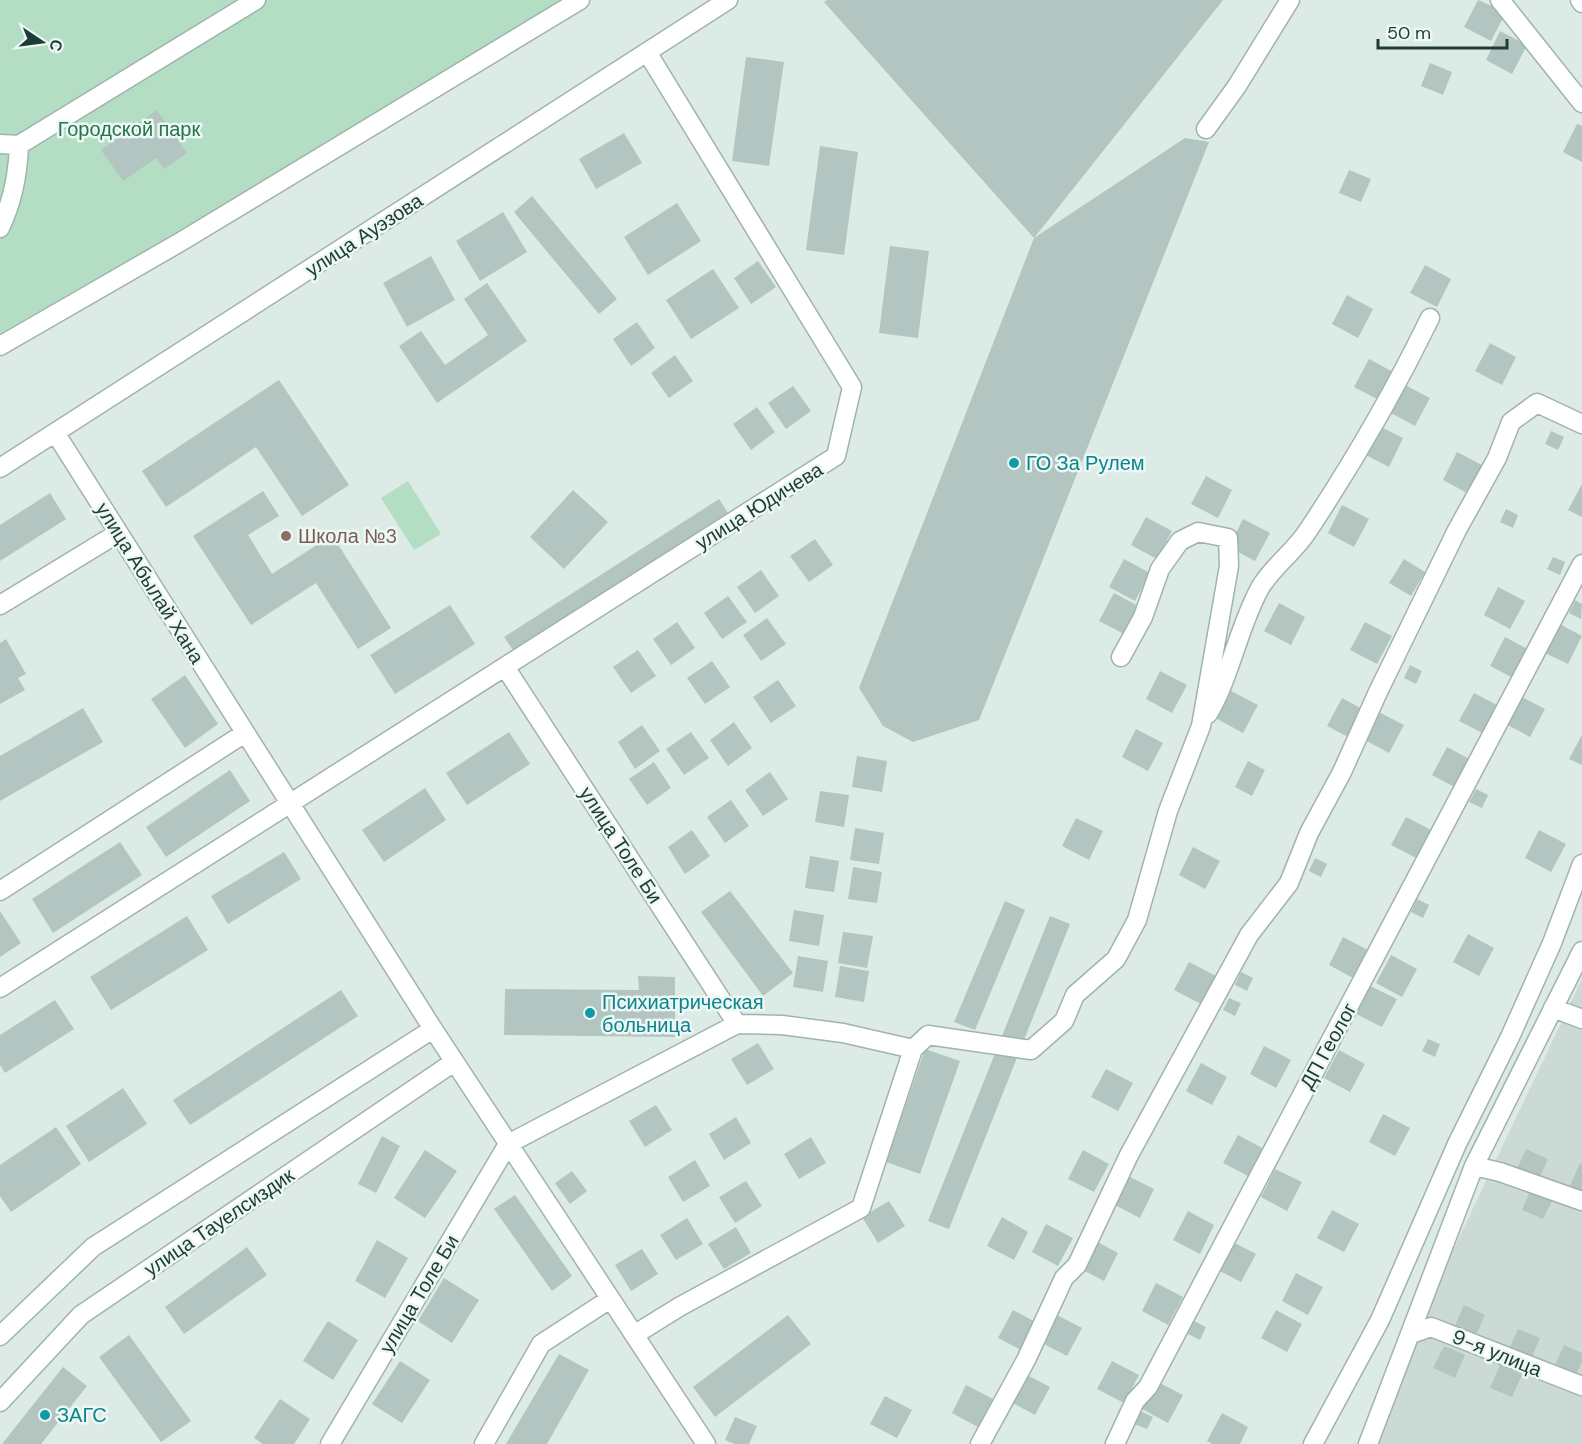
<svg xmlns="http://www.w3.org/2000/svg" width="1582" height="1444" viewBox="0 0 1582 1444" font-family="'DM Sans',sans-serif">
	<rect width="100%" height="100%" fill="#ddebe6"/>
	<path fill="#cbdad5" d="M1582,979v465h-221z"/>
	<path fill="#b3dec4" d="M0,0h589l-589,357z
		M408,481l33,53 -27,16 -33,-52z"/>
	<path fill="#b2c5c0" d="M827,0h396l-189,238 151,-100 24,4 -230,578 -66,22 -30,-16 -24,-38 175,-450 -210,-236z
		M1478,0l28,12 -15,29 -27,-14z
		M1500,31l27,14 -15,29 -26,-14z
		M746,57l38,5 -15,104 -37,-5z
		M1430,63l22,9 -9,23 -22,-9z
		M157,110l30,43 -23,16 -8,-11 -33,23 -22,-31z
		M1577,124l5,2v36l-19,-10z
		M624,133l18,30 -46,26 -17,-30z
		M820,146l38,6 -14,103 -38,-5z
		M1349,170l22,9 -10,23 -22,-9z
		M532,196l85,103 -18,15 -85,-102z
		M677,203l24,38 -53,34 -24,-38z
		M503,212l24,40 -47,29 -24,-40z
		M890,246l39,5 -11,87 -39,-5z
		M431,256l24,44 -48,27 -24,-44z
		M758,261l18,26 -25,17 -17,-26z
		M1425,265l26,14 -14,28 -27,-14z
		M713,269l26,39 -48,31 -25,-39z
		M487,283l40,58 -90,62 -38,-57 22,-15 24,34 43,-30 -24,-36z
		M1347,295l26,14 -15,29 -26,-14z
		M637,322l18,26 -24,18 -18,-27z
		M1490,343l26,14 -14,28 -27,-14z
		M675,355l18,26 -24,17 -18,-25z
		M1369,359l26,14 -14,28 -27,-14z
		M279,380l70,105 -47,31 -46,-69 -90,60 -24,-36z
		M1403,384l27,14 -15,28 -26,-14z
		M793,386l18,25 -25,18 -18,-26z
		M757,407l18,25 -24,18 -18,-26z
		M1377,425l26,13 -14,29 -27,-14z
		M1551,431l13,6 -6,13 -13,-6z
		M1457,452l27,14 -15,28 -26,-14z
		M1206,476l26,14 -14,28 -27,-14z
		M1582,484v33l-14,-7z
		M573,490l35,32 -44,47 -34,-32z
		M263,491l16,25 -31,19 24,39 60,-39 59,93 -33,21 -42,-66 -65,42 -58,-89z
		M50,493l16,26 -66,42v-36z
		M719,499l9,14 -215,137 -9,-13z
		M1342,505l27,14 -15,28 -26,-14z
		M1506,509l12,6 -5,13 -13,-6z
		M1146,517l26,14 -15,28 -26,-14z
		M1243,519l27,14 -15,28 -26,-14z
		M815,539l18,26 -24,17 -19,-26z
		M1553,557l12,5 -5,13 -13,-6z
		M1124,559l26,14 -15,28 -26,-14z
		M1404,559l21,13 -14,24 -22,-13z
		M761,570l18,26 -24,17 -18,-26z
		M1498,587l27,14 -15,28 -26,-14z
		M1114,593l26,14 -14,28 -27,-14z
		M728,596l19,26 -25,17 -18,-26z
		M1575,600l7,4 -1,15 -12,-6z
		M1279,603l26,14 -14,28 -27,-14z
		M450,605l25,39 -80,50 -25,-39z
		M767,618l19,26 -25,17 -18,-26z
		M677,622l18,26 -24,17 -18,-26z
		M1365,622l27,14 -15,28 -27,-14z
		M1556,622l26,14 -14,28 -27,-13z
		M1505,637l26,14 -14,29 -27,-14z
		M6,639l20,35 -8,4 7,12 -25,14v-61z
		M638,650l18,26 -25,17 -18,-26z
		M712,661l18,26 -25,17 -18,-26z
		M1410,665l12,6 -6,13 -12,-6z
		M1160,671l27,14 -15,28 -26,-14z
		M185,675l33,49 -33,24 -34,-49z
		M778,680l18,26 -25,17 -18,-26z
		M1231,691l27,14 -15,28 -26,-14z
		M1474,693l27,14 -15,28 -27,-14z
		M1518,695l27,14 -15,28 -26,-14z
		M1342,698l26,14 -14,28 -27,-14z
		M83,708l20,34 -103,59v-45z
		M1377,711l27,14 -15,28 -26,-14z
		M734,722l18,26 -24,18 -18,-26z
		M642,725l18,26 -25,18 -17,-27z
		M1136,729l27,14 -15,28 -26,-14z
		M509,732l21,32 -63,41 -21,-32z
		M691,732l18,26 -25,17 -18,-26z
		M1582,735v30l-13,-6z
		M1447,747l26,14 -15,28 -26,-14z
		M857,756l30,5 -5,31 -30,-5z
		M1248,761l17,9 -13,26 -17,-9z
		M654,762l17,26 -24,17 -18,-26z
		M230,770l20,31 -84,56 -20,-30z
		M770,772l18,27 -25,17 -18,-26z
		M425,788l21,32 -62,42 -22,-32z
		M1476,789l12,6 -6,13 -13,-6z
		M820,791l29,4 -5,32 -29,-5z
		M731,800l18,26 -24,17 -18,-26z
		M1406,817l27,14 -15,28 -27,-14z
		M1076,818l27,13 -14,29 -27,-14z
		M855,828l29,5 -5,31 -29,-4z
		M692,830l18,26 -25,18 -17,-27z
		M1539,830l27,14 -15,28 -26,-14z
		M120,842l22,33 -89,58 -21,-34z
		M1193,847l27,14 -15,28 -26,-14z
		M284,852l17,27 -73,45 -17,-28z
		M810,856l29,5 -5,31 -29,-4z
		M1315,858l12,6 -6,13 -12,-6z
		M853,867l29,5 -5,31 -29,-4z
		M730,891l63,82 -30,23 -62,-84z
		M1417,899l12,6 -6,13 -12,-6z
		M1005,901l20,9 -50,120 -21,-8z
		M794,910l30,5 -5,31 -30,-5z
		M0,911l21,32 -21,14z
		M187,916l21,34 -97,60 -21,-33z
		M1050,916l20,8 -121,305 -21,-8z
		M843,932l30,4 -6,32 -29,-5z
		M1468,934l26,14 -15,28 -26,-14z
		M1343,937l27,14 -15,28 -26,-14z
		M1391,955l26,14 -15,28 -26,-14z
		M798,956l30,5 -5,31 -30,-5z
		M1189,962l27,14 -15,28 -27,-14z
		M840,966l29,5 -5,31 -29,-5z
		M1241,972l12,6 -6,13 -12,-6z
		M638,976l37,1v60l-171,-2 1,-46 134,1z
		M1370,986l27,13 -15,28 -26,-13z
		M341,990l17,26 -168,109 -17,-25z
		M1229,998l12,5 -6,13 -12,-6z
		M55,1000l19,29 -69,44 -5,-8v-30z
		M1428,1039l12,5 -5,13 -13,-6z
		M758,1043l16,26 -27,16 -16,-26z
		M1264,1046l27,14 -15,28 -26,-14z
		M925,1049l35,12 -40,113 -34,-12z
		M1339,1050l26,14 -15,28 -26,-14z
		M1201,1063l26,14 -15,28 -26,-14z
		M1106,1069l27,14 -15,28 -27,-14z
		M123,1088l24,36 -58,38 -23,-36z
		M656,1105l16,25 -27,17 -16,-26z
		M1383,1114l27,14 -15,28 -26,-14z
		M736,1117l15,26 -27,17 -15,-26z
		M56,1127l25,37 -70,48 -11,-16v-31z
		M1238,1135l26,14 -14,28 -27,-14z
		M382,1136l18,10 -24,47 -18,-9z
		M811,1137l15,26 -27,16 -15,-25z
		M1526,1149l22,10 -10,22 -22,-10z
		M425,1150l32,21 -32,47 -31,-20z
		M1083,1150l26,14 -15,28 -26,-13z
		M695,1160l15,26 -27,16 -15,-25z
		M1580,1163l2,1v27l-12,-5z
		M1275,1169l27,13 -15,29 -26,-14z
		M572,1171l15,20 -17,13 -15,-21z
		M1128,1176l26,13 -14,29 -27,-14z
		M746,1181l16,25 -27,17 -16,-26z
		M1532,1187l22,10 -11,22 -21,-9z
		M515,1195l57,81 -20,15 -58,-82z
		M889,1201l16,25 -27,17 -16,-26z
		M1332,1210l27,14 -15,28 -27,-14z
		M1188,1211l26,14 -14,29 -27,-14z
		M1002,1217l26,15 -14,28 -27,-14z
		M687,1218l16,26 -27,16 -16,-25z
		M1046,1224l27,14 -15,28 -26,-14z
		M736,1227l15,26 -27,16 -16,-25z
		M1092,1239l26,14 -14,28 -27,-14z
		M377,1240l31,18 -23,40 -30,-17z
		M1229,1240l27,14 -15,28 -27,-14z
		M247,1247l20,28 -83,59 -19,-27z
		M642,1249l16,25 -27,17 -16,-26z
		M1296,1273l27,14 -15,28 -26,-14z
		M444,1278l35,22 -27,43 -34,-22z
		M1156,1283l27,14 -15,28 -26,-14z
		M1464,1305l21,10 -10,22 -21,-9z
		M1013,1310l26,14 -14,28 -27,-14z
		M1276,1310l26,14 -15,28 -26,-14z
		M1055,1314l27,14 -15,28 -27,-14z
		M788,1315l23,29 -96,73 -22,-30z
		M328,1321l30,19 -25,40 -30,-19z
		M1194,1321l12,6 -6,13 -12,-6z
		M1518,1329l22,9 -10,23 -22,-10z
		M129,1335l62,86 -30,21 -62,-85z
		M1564,1345l18,8v9l-7,15 -21,-9z
		M1444,1346l21,9 -10,23 -22,-10z
		M559,1354l30,16 -42,74h-41z
		M400,1361l30,19 -28,43 -30,-19z
		M1112,1361l27,14 -15,28 -27,-14z
		M1500,1365l22,10 -10,22 -22,-9z
		M63,1367l24,19 -46,58h-39z
		M1023,1373l27,14 -15,28 -26,-14z
		M1156,1381l27,14 -15,28 -26,-14z
		M966,1385l27,14 -15,28 -26,-14z
		M885,1396l27,14 -15,28 -27,-14z
		M280,1399l30,20 -16,25h-31l-9,-6z
		M1140,1411l13,6 -6,12 -13,-5z
		M1222,1413l26,14 -8,17h-28l-5,-3z
		M735,1417l22,9 -8,18h-14l-10,-4z"/>
	<g fill="none" stroke-linecap="round" stroke-linejoin="round">
		<defs>
			<path id="minor" d="M1500,0l82,103
				M1580,0l2,3
				M1206,129l31,-43 53,-86
				M0,144l19,1c-1,30 -6,56 -19,83
				M19,145l237,-145
				M0,346l182,-105 398,-241
				M56,434l377,595 273,415
				M0,468l728,-468
				M0,605l118,-72
				M505,667l232,357
				M1208,714c23,-39 30,-86 52,-126 12,-21 34,-36 47,-56 46,-69 87,-140 123,-214
				M0,891l245,-158
				M0,988l836,-532 16,-69 -205,-335
				M1553,1008l29,11
				M913,1049l15,-14 103,15 33,-29 11,-26 41,-36 21,-39 31,-109 33,-85 28,-160 -1,-28 -30,-6 -18,9 -20,28 -17,48 -22,40
				M1474,1166l26,6 82,29
				M1411,1334l20,-7 151,59
				M0,1336l93,-89 340,-218
				M0,1402l81,-87 373,-253
				M330,1444l178,-300 229,-120 45,1 61,8 70,16 -52,159 -182,99 -45,28
				M484,1444l57,-100 69,-45
				M980,1444l46,-84 38,-82 13,-13 52,-110 120,-220 40,-52 20,-50 33,-61 36,-80 79,-162 40,-72 14,-36 26,-19 45,21
				M1115,1444l20,-43 13,-14 434,-823
				M1313,1444l67,-124 77,-176 53,-107 42,-94 30,-79
				M1368,1444l106,-278 108,-215"/>
		</defs>
		<use href="#minor" stroke="#a0b3ae" stroke-width="21"/>
		<use href="#minor" stroke="#fff" stroke-width="18"/>
	</g>
	<g fill="#0f9aa8" stroke="#edf7f3" stroke-width="2">
		<circle cx="1014" cy="463" r="6"/>
		<circle cx="590" cy="1013" r="6"/>
		<circle cx="45" cy="1415" r="6"/>
	</g>
	<circle fill="#8d6e63" stroke="#edf7f3" stroke-width="2" cx="286" cy="536" r="6"/>
	<g text-anchor="middle" dominant-baseline="central" stroke-width="5" stroke-linejoin="round" paint-order="stroke">
		<g font-size="20" fill="#24754e" stroke="#edf7f3">
			<text x="129" y="129">Городской парк</text>
		</g>
		<g font-size="20" fill="#1d3b37" stroke="#edf7f3">
			<text transform="translate(364 235) rotate(-33)">улица Ауэзова</text>
			<text transform="translate(759 506) rotate(-32)">улица Юдичева</text>
			<text transform="translate(150 583) rotate(58)">улица Абылай Хана</text>
			<text transform="translate(621 845) rotate(57)">улица Толе Би</text>
			<text transform="translate(1328 1046) rotate(-61)">ДП Геолог</text>
			<text transform="translate(219 1222) rotate(-34)">улица Тауелсиздик</text>
			<text transform="translate(419 1294) rotate(-59)">улица Толе Би</text>
			<text transform="translate(1497 1353) rotate(22)">9-я улица</text>
		</g>
		<g font-size="20" fill="#0d838f" stroke="#edf7f3" text-anchor="start">
			<text x="1026" y="463">ГО За Рулем</text>
			<text x="602" y="1002">Психиатрическая<tspan x="602" dy="23">больница</tspan></text>
			<text x="57" y="1415">ЗАГС</text>
		</g>
		<g font-size="20" fill="#785e54" stroke="#edf7f3" text-anchor="start">
			<text x="298" y="536">Школа №3</text>
		</g>
	</g>
	<g transform="translate(42 42) rotate(103)" stroke="#edf7f3" stroke-width="4.5" paint-order="stroke">
	<path d="M0-4.5L10 22L0 15L-10 22Z" fill="#1d3b37"/>
	<text y="-9" font-size="16" font-weight="bold" text-anchor="middle" fill="#1d3b37">С</text>
	</g>
	<path d="M1378 39v9h129v-9" fill="none" stroke="#1d3b37" stroke-width="3"/>
	<text x="1387" y="39" font-size="18" fill="#1d3b37" stroke="#edf7f3" stroke-width="4.5" paint-order="stroke">50 m</text>
</svg>
